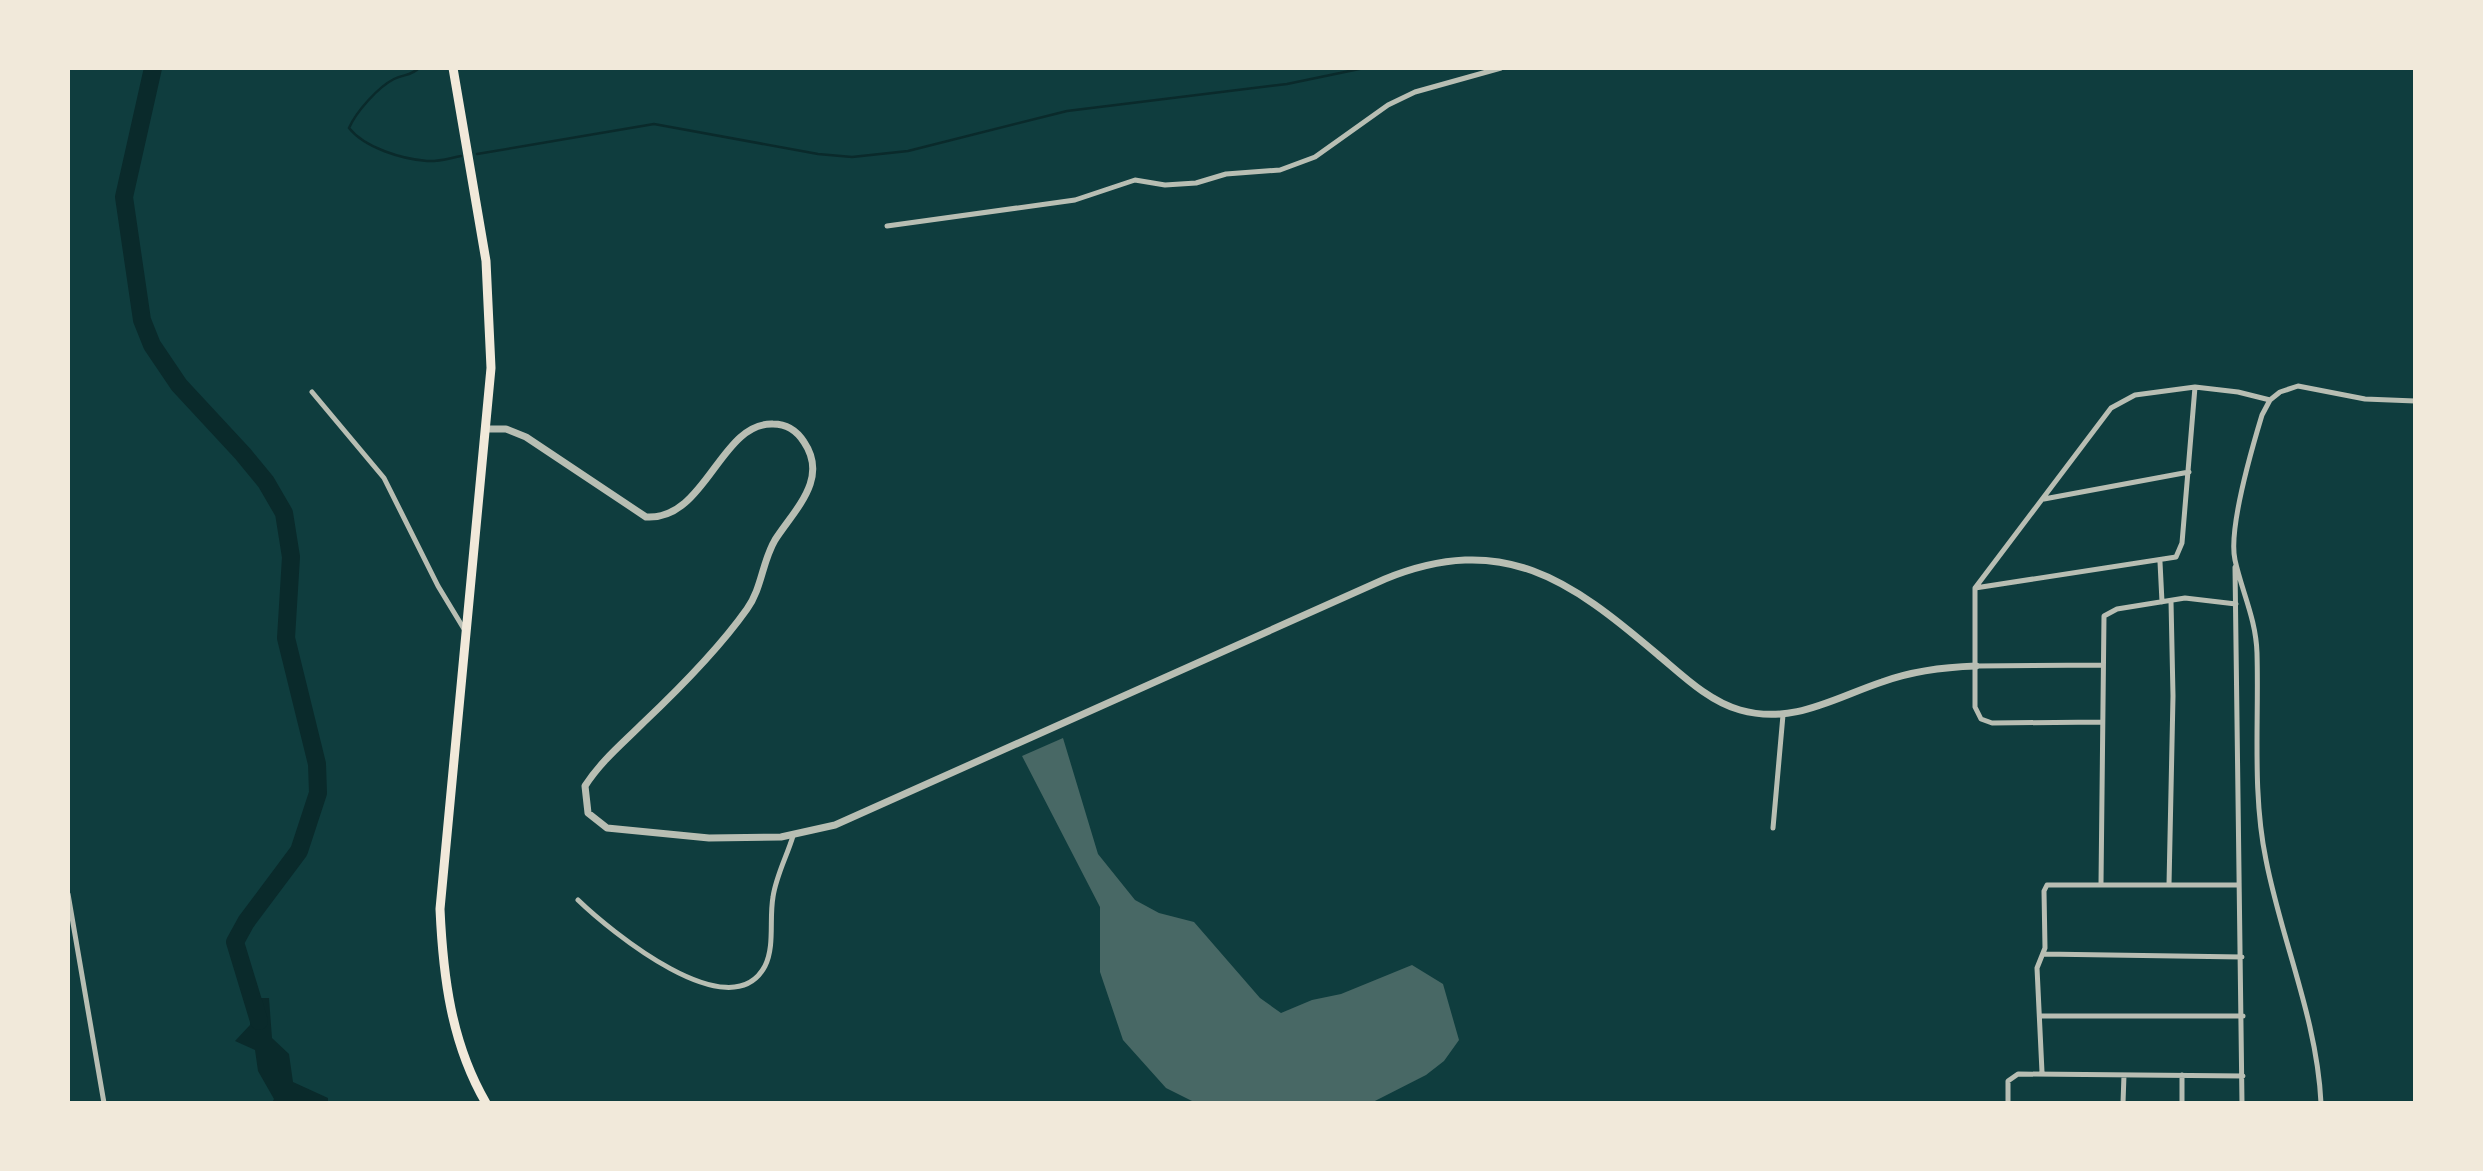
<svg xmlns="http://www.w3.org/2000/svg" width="2483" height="1171" viewBox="0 0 2483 1171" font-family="Overpass,sans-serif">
	<rect width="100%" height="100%" fill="#0f3d3e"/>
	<path fill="#0a2a2b" d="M253,998h16l3,40 17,16 4,28 35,16v5h-56l2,-4 -16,-28 -3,-21 -20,-9 15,-16z"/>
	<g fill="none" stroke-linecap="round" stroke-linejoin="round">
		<path stroke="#0a2a2b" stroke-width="2.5" d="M419,68c-8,8 -15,6 -25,11 -16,8 -38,33 -45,49 16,20 53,31 78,33 11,1 23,-3 34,-5
			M477,154l177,-30 164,30 34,3 56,-6 159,-40 220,-27 77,-16"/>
		<path stroke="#0a2a2b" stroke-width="18" d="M153,68l-29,129 18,123 10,25 27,40 64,69 23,28 18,31 7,44 -5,81 31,126 1,29 -19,58 -53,71 -11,20 24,79"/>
	</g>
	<path fill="#486865" d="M1063,738l35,116 37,46 24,13 35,9 66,76 21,15 31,-13 29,-6 71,-29 31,19 16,56 -15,21 -18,14 -55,28h-175l-30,-15 -43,-48 -23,-68v-65l-78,-151z"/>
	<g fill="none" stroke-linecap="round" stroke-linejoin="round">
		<path stroke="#b8beb3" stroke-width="5" d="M887,226l188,-26 60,-20 30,5 31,-2 30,-9 54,-4 35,-13 73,-52 27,-13 86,-24
			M312,392l72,86 54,108 26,43
			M2044,499l145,-27
			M2160,562l2,40
			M2235,567l7,536
			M1975,588l201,-31 6,-14 13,-156
			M1976,666l127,-1
			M2101,722l-109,1 -11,-4 -6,-12v-119l136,-180 24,-13 60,-8 43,5 32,8
			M1773,828l10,-113
			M2101,884l3,-268 13,-7 68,-11 51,6
			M2169,885l4,-189 -2,-95
			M68,894l36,209
			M578,900c31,30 153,131 187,66 10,-20 4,-47 8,-69 3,-21 14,-41 20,-61
			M2043,954l199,3
			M2041,1016h202
			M2042,1072l-5,-104 8,-20 -1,-57 3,-6h191
			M2008,1103v-22l10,-7 225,2
			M2123,1103l1,-28
			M2182,1103v-28
			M2321,1103c-4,-84 -39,-161 -55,-243 -14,-67 -7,-139 -9,-207 -1,-34 -15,-61 -22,-93 -7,-31 17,-112 27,-145l8,-15 10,-8 18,-6 67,13 50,2"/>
		<path stroke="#b8beb3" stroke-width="7" d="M487,429h19l20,8 120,80c60,4 74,-95 127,-93 13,0 24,7 31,18 25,37 -9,67 -29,98 -13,22 -13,48 -28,69 -29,41 -67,79 -104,114 -20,20 -42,38 -58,63l3,27 19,15 102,10 72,-1 54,-12 550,-246c118,-48 185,1 272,75 24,20 51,47 83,56 53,15 94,-12 142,-28 30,-11 62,-15 94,-16"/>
		<path stroke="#f1e9da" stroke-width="9" d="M453,68l33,193 5,107 -51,541c3,67 11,134 46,194"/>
	</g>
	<rect width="2483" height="1171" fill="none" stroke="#f1e9da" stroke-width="140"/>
</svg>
